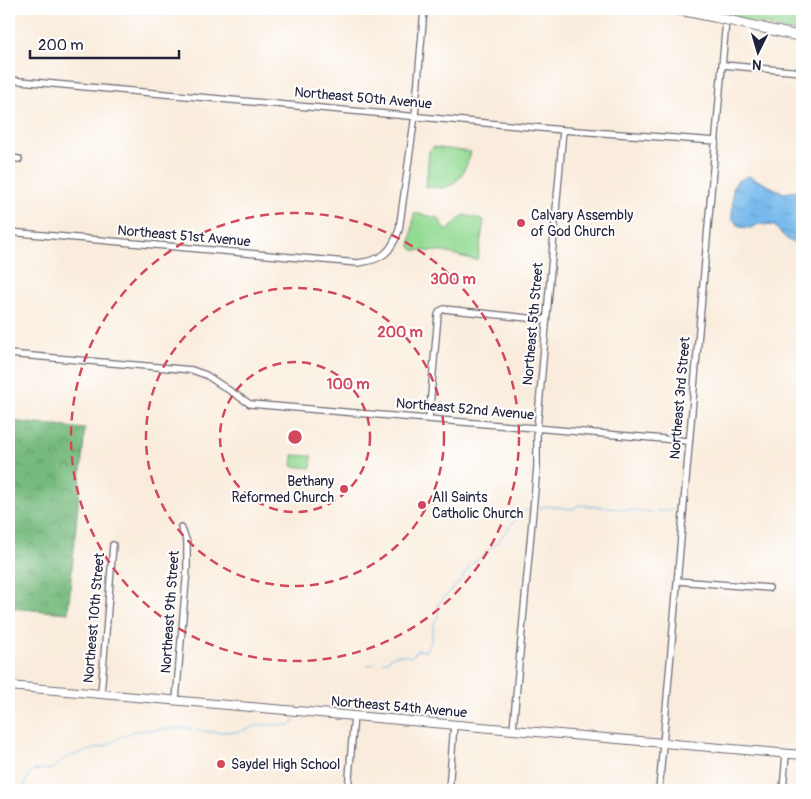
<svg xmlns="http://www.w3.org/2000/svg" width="811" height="799" viewBox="0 0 811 799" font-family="Pangolin,sans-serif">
	<defs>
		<pattern id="grass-dots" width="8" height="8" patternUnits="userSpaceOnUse" patternTransform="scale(1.25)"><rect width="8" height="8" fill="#93da93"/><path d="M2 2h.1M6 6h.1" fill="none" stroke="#7ebb80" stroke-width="1.8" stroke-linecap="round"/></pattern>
		<pattern id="forest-crowns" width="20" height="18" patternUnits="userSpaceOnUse" patternTransform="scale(1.25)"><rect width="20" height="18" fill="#76ba7d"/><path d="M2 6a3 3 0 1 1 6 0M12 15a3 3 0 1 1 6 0" fill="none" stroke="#609768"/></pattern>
		<pattern id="water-ripples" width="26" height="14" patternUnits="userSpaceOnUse" patternTransform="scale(1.25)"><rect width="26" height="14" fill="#77b9ec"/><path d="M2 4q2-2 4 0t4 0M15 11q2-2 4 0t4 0" fill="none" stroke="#6196c0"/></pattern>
	</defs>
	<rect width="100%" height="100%" fill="#fff"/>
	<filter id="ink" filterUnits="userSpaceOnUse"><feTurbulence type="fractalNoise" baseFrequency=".02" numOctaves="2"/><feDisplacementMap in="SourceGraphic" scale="10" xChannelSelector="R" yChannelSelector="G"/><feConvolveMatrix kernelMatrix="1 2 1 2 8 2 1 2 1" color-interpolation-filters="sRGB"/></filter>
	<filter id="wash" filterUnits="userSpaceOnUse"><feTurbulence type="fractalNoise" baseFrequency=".0096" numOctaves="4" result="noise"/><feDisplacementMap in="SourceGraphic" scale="20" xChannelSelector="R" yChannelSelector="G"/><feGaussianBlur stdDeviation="1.12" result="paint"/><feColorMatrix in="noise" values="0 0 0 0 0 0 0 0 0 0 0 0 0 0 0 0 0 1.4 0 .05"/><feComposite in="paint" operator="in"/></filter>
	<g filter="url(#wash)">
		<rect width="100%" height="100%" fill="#f9ecdc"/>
		<path fill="url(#grass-dots)" stroke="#5a7e67" d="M732,9h33l37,3v22l-71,-17z"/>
		<path fill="url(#forest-crowns)" stroke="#4c6e5c" d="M9,421l76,8 -17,184 -59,-5z"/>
		<path fill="#93da93" stroke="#5a7e67" d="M433,147l38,5c-4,13 -10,31 -25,35 -5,2 -13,0 -20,0l3,-36z
			M414,213l24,5 9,13 17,-16 20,5 -6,38 -2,2 -33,-8 -30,-2 -3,-3z
			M293,455l19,1 -1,12 -19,-2z"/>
		<path fill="url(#water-ripples)" stroke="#4c6e94" d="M749,176l35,17 18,-3v56c-11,-2 -20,-10 -27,-20l-16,-2 -8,4 -12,-1 -7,-9 1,-30 4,-7z"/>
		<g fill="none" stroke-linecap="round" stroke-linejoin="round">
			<path stroke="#77b9ec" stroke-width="1" d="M538,508l9,-2 26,3 6,-4 70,7 24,-2
				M383,662l6,-2c4,-7 14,-6 21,-3l4,-2 3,-5h4l4,1 6,-10 3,-17 4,-7v-13l23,-24 9,-14 27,-23 13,-17 16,-16h4
				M367,666l9,-3
				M21,790c5,-6 6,-14 12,-20l19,-1 15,-12 38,-11 18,-10 12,-5 51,-3 24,4h28l22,-7h31l4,-4"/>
		</g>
	</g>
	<g filter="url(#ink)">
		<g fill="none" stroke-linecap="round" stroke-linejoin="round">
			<defs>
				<path id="minor" d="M723,65l79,7
					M9,80l554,50 153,11
					M9,158l10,1
					M9,232l349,31c24,-3 33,-10 41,-33l16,-115 9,-105
					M9,354l183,16 14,5 44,29 438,37
					M429,418l9,-103 2,-4 4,-2 102,11
					M677,581l92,7
					M101,694l12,-149
					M176,700l11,-131v-27l-6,-15
					M513,729l24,-262v-38l26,-299
					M348,790l6,-75
					M449,790l5,-66
					M659,790l68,-781
					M783,790l3,-36"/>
				<path id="major" d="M9,686l793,69"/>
				<path id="highway" d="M675,9l39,8
					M741,23l61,14"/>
			</defs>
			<use href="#minor" stroke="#6d6973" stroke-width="8"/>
			<use href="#major" stroke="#6d6973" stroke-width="10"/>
			<use href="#highway" stroke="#6d6973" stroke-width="11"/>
			<use href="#minor" stroke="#fff" stroke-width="5.5"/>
			<use href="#major" stroke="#fff" stroke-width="8"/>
			<use href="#highway" stroke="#fff" stroke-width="9"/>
			<defs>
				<path id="highway-bridge" d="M714,17l27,6"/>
			</defs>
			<use href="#highway-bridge" stroke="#6d6973" stroke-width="11" stroke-linecap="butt"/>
			<use href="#highway-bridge" stroke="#fff" stroke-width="9"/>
		</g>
	</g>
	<g fill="none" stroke="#d1495b" stroke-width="2.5" stroke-dasharray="9 6">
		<circle cx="295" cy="437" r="75"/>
		<circle cx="295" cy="437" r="149"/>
		<circle cx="295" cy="437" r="224"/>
	</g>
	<g fill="#d1495b" stroke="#fff" stroke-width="2">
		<circle cx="521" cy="223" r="5"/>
		<circle cx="344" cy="489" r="5"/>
		<circle cx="422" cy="505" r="5"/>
		<circle cx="221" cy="764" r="5"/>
	</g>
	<g text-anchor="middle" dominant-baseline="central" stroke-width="4" stroke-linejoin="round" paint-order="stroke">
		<g font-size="14" fill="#22223b" stroke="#fff">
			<text transform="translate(363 98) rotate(5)">Northeast 50th Avenue</text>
			<text transform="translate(184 236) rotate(5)">Northeast 51st Avenue</text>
			<text transform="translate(533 324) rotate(-85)">Northeast 5th Street</text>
			<text transform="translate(680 398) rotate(-85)">Northeast 3rd Street</text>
			<text transform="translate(465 409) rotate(5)">Northeast 52nd Avenue</text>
			<text transform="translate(170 612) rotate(-86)">Northeast 9th Street</text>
			<text transform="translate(94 618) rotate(-85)">Northeast 10th Street</text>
			<text transform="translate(399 707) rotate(5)">Northeast 54th Avenue</text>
		</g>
		<g font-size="14" fill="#22223b" stroke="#fff" text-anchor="start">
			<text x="531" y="215">Calvary Assembly<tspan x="531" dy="16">of God Church</tspan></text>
			<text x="334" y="481" text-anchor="end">Bethany<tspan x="334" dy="16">Reformed Church</tspan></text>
			<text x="432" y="497">All Saints<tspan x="432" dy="16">Catholic Church</tspan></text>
			<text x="231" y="764">Saydel High School</text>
		</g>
	</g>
	<circle cx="295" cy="437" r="8" fill="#d1495b" stroke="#fff" stroke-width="2.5"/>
	<g font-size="15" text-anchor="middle" font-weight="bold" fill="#d1495b" stroke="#fff" stroke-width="4" stroke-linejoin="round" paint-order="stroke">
		<text x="453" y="284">300 m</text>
		<text x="400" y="337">200 m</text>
		<text x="348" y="389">100 m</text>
	</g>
	<rect width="811" height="799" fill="none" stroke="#fff" stroke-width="30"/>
	<g transform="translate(758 52) rotate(185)" stroke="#ffffff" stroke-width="4" paint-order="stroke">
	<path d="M0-4L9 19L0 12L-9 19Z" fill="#22223b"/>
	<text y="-8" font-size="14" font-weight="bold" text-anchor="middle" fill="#22223b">N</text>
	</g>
	<path d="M30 50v8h149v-8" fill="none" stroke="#22223b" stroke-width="2.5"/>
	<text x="38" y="50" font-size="15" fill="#22223b" stroke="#ffffff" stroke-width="4" paint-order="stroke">200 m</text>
</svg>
